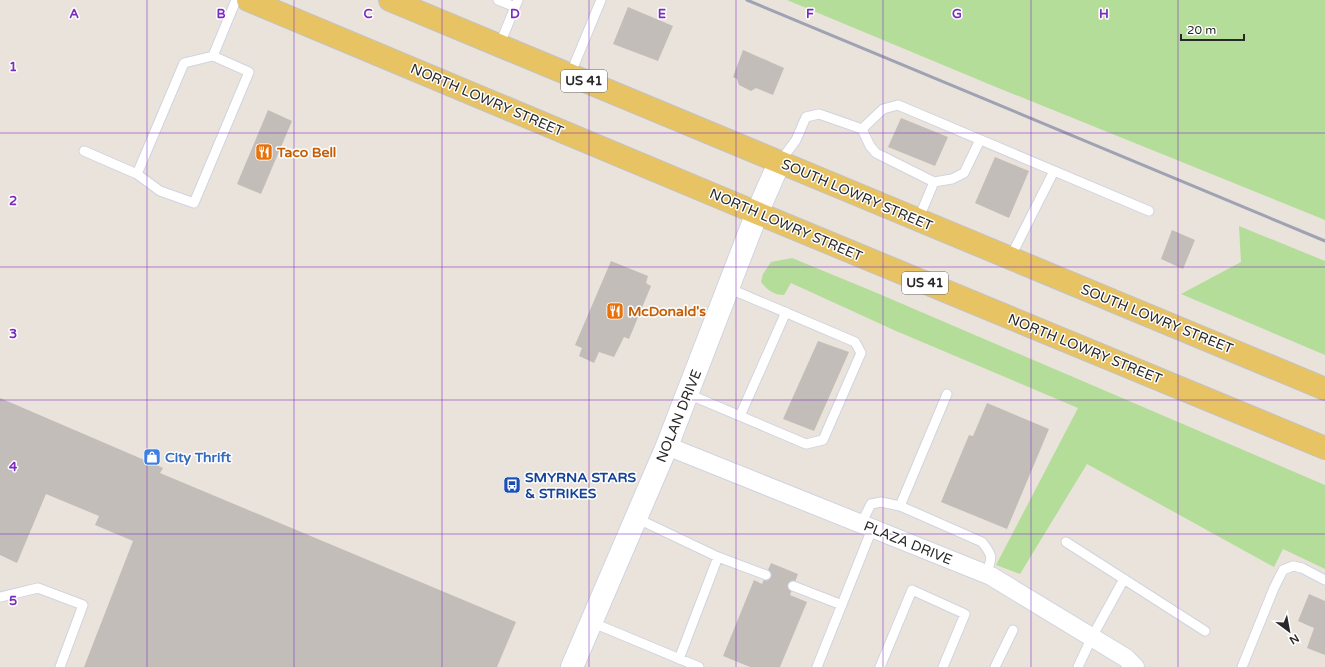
<svg xmlns="http://www.w3.org/2000/svg" width="1325" height="667" viewBox="0 0 1325 667" font-family="'Varela Round',sans-serif">
	<rect width="100%" height="100%" fill="#eae3db"/>
	<path fill="#b4dd9a" d="M787,0h538v220l-334,-135z
		M1239,226l86,35v94l-144,-61 60,-32z
		M792,258l85,35 448,192v84l-42,-20 -9,18 -187,-103 -67,110 -24,-9 82,-157 -182,-77 -105,-48 -7,12c-10,0 -17,-5 -23,-13l2,-8 8,-12z"/>
	<path fill="#c2bdb8" d="M628,7l45,19 -15,35 -45,-17z
		M743,50l41,18 -11,27 -17,-7 -5,3 -12,-6 -2,-6 -4,-2z
		M268,110l24,11 -31,73 -24,-10z
		M901,118l47,19 -13,29 -47,-19z
		M995,157l34,14 -20,47 -34,-15z
		M1172,230l23,10 -12,29 -22,-10z
		M611,261l37,15 -2,7 5,3 -22,53 -5,-2 -10,20 -15,-5 -5,11 -15,-7 3,-8 -7,-3z
		M818,341l31,11 -35,79 -31,-12z
		M0,398l163,70 -3,5 356,149 -19,45h-413l49,-126 -38,-16 4,-9 -53,-22 -29,69 -17,-8z
		M987,403l62,26 -42,100 -66,-27 28,-67 4,1z
		M771,563l27,11 -8,21 17,7 -27,65h-30l-27,-11 31,-76 8,4z
		M1309,594l16,7v54l-18,-7 7,-20 -16,-7z"/>
	<g fill="none" stroke-linecap="round" stroke-linejoin="round">
		<defs>
			<path id="service" d="M498,0l17,7
				M499,46l19,-46
				M213,56l36,16 -55,131 -34,-12 -23,-17 47,-111z
				M213,56l23,-56
				M570,75l31,-75
				M862,129l8,17 6,7 58,29
				M84,151l53,23
				M779,163l17,-23 10,-23 13,-3 43,15 21,-20 15,-4 251,106
				M918,220l16,-38 18,-3 12,-6 16,-33
				M1010,258l44,-87
				M688,394l118,50 17,-4 38,-87 -6,-11 -127,-54
				M740,416l46,-104
				M900,506l82,36c12,15 10,15 4,33
				M636,518l82,39 48,18
				M861,524l10,-20 10,-2 19,4 47,-112
				M1066,542l139,89
				M793,586l49,19
				M0,597l38,-9 45,17 -23,62
				M591,622l108,45
				M679,659l39,-102
				M817,667l55,-138
				M880,667l32,-77 53,24 -22,53
				M995,667l18,-37
				M1078,667l14,-30 32,-58
				M1242,667l32,-79 9,-18 10,-4 9,2 23,12"/>
			<path id="minor" d="M667,446l324,130 135,82 9,9"/>
			<path id="tertiary" d="M572,667l95,-221 90,-233 22,-50"/>
			<path id="primary" d="M248,0l509,213 568,235
				M390,0l935,389"/>
		</defs>
		<use href="#service" stroke="#d0d4e1" stroke-width="11"/>
		<use href="#minor" stroke="#d0d4e1" stroke-width="20"/>
		<use href="#tertiary" stroke="#d0d4e1" stroke-width="24"/>
		<use href="#primary" stroke="#c3c3c3" stroke-width="24"/>
		<use href="#service" stroke="#fff" stroke-width="9"/>
		<use href="#minor" stroke="#fff" stroke-width="18"/>
		<use href="#tertiary" stroke="#fff" stroke-width="22"/>
		<use href="#primary" stroke="#e7c363" stroke-width="22"/>
		<path stroke="#9ea2b2" stroke-width="3" d="M747,0l578,241"/>
	</g>
	<path fill="none" stroke="#7b2cbf" stroke-width="1" stroke-opacity="0.55" d="M147,0v667M294,0v667M442,0v667M589,0v667M736,0v667M883,0v667M1031,0v667M1178,0v667M0,133h1325M0,267h1325M0,400h1325M0,534h1325"/>
	<defs>
		<symbol id="restaurant-square" viewBox="-11 -11 22 22"><rect x="-9" y="-9" width="18" height="18" rx="4" fill="#e8710a" stroke="#fff"/><path d="M-5-6h1v4h1v-4h1v4h1v-4h1v5L-1.5 .5V6h-2V.5L-5-1ZM5-6V6H3V1.5H1.5Q1.5-4 5-6Z" fill="#fff"/></symbol>
		<symbol id="shop-square" viewBox="-11 -11 22 22"><rect x="-9" y="-9" width="18" height="18" rx="4" fill="#3f7fe0" stroke="#fff"/><path d="M-5-2.5h2.3a2.7 3.5 0 0 1 5.4 0H5L5.5 6h-11ZM-1.5-2.5h3a1.5 2.3 0 0 0-3 0Z" fill="#fff"/></symbol>
		<symbol id="bus-square" viewBox="-11 -11 22 22"><rect x="-9" y="-9" width="18" height="18" rx="4" fill="#1a4fb4" stroke="#fff"/><path d="M-5-6H5V4H4V6H2V4H-2V6H-4V4H-5ZM-3.5-4V0h7V-4ZM-3.5 1.2v1.5H-2V1.2ZM2 1.2v1.5H3.5V1.2Z" fill="#fff"/></symbol>
	</defs>
	<g fill-rule="evenodd">
		<use href="#restaurant-square" x="254" y="142" width="20" height="20"/>
		<use href="#restaurant-square" x="605" y="301" width="20" height="20"/>
		<use href="#shop-square" x="142" y="447" width="20" height="20"/>
		<use href="#bus-square" x="502" y="475" width="20" height="20"/>
	</g>
	<g text-anchor="middle" dominant-baseline="central" stroke-width="3" stroke-linejoin="round" paint-order="stroke">
		<g fill="#fff" stroke="#686868" stroke-width="1">
			<rect x="561" y="70" width="46" height="22" rx="3"/>
			<rect x="902" y="272" width="46" height="22" rx="3"/>
		</g>
		<g font-size="13" font-weight="bold" fill="#282828">
			<text x="584" y="81">US 41</text>
			<text x="925" y="283">US 41</text>
		</g>
		<g font-size="14" fill="#282828" stroke="#fff">
			<text transform="translate(487 100) rotate(23)">NORTH LOWRY STREET</text>
			<text transform="translate(857 195) rotate(23)">SOUTH LOWRY STREET</text>
			<text transform="translate(786 225) rotate(23)">NORTH LOWRY STREET</text>
			<text transform="translate(1157 319) rotate(22)">SOUTH LOWRY STREET</text>
			<text transform="translate(1085 349) rotate(22)">NORTH LOWRY STREET</text>
			<text transform="translate(679 416) rotate(-68)">NOLAN DRIVE</text>
			<text transform="translate(908 543) rotate(22)">PLAZA DRIVE</text>
		</g>
		<g font-size="14" font-weight="bold" fill="#c56008" stroke="#fff" text-anchor="start">
			<text x="277" y="152">Taco Bell</text>
			<text x="628" y="311">McDonald's</text>
		</g>
		<g font-size="14" font-weight="bold" fill="#366cbe" stroke="#fff" text-anchor="start">
			<text x="165" y="457">City Thrift</text>
		</g>
		<g font-size="14" font-weight="bold" fill="#164399" stroke="#fff" text-anchor="start">
			<text x="525" y="477">SMYRNA STARS<tspan x="525" dy="16">&amp; STRIKES</tspan></text>
		</g>
	</g>
	<g font-size="13" text-anchor="middle" font-weight="bold" fill="#7b2cbf" stroke="#fff" stroke-width="3" stroke-linejoin="round" paint-order="stroke">
		<text x="74" y="18">A</text>
		<text x="221" y="18">B</text>
		<text x="368" y="18">C</text>
		<text x="515" y="18">D</text>
		<text x="662" y="18">E</text>
		<text x="810" y="18">F</text>
		<text x="957" y="18">G</text>
		<text x="1104" y="18">H</text>
		<text x="13" y="71">1</text>
		<text x="13" y="205">2</text>
		<text x="13" y="338">3</text>
		<text x="13" y="471">4</text>
		<text x="13" y="605">5</text>
	</g>
	<g transform="translate(1289 631) rotate(148)" stroke="#ffffff" stroke-width="3" paint-order="stroke">
	<path d="M0-3L7 15L0 10L-7 15Z" fill="#282828"/>
	<text y="-6" font-size="11" font-weight="bold" text-anchor="middle" fill="#282828">N</text>
	</g>
	<path d="M1181 34v6h63v-6" fill="none" stroke="#282828" stroke-width="2"/>
	<text x="1187" y="34" font-size="12" fill="#282828" stroke="#ffffff" stroke-width="3" paint-order="stroke">20 m</text>
</svg>
